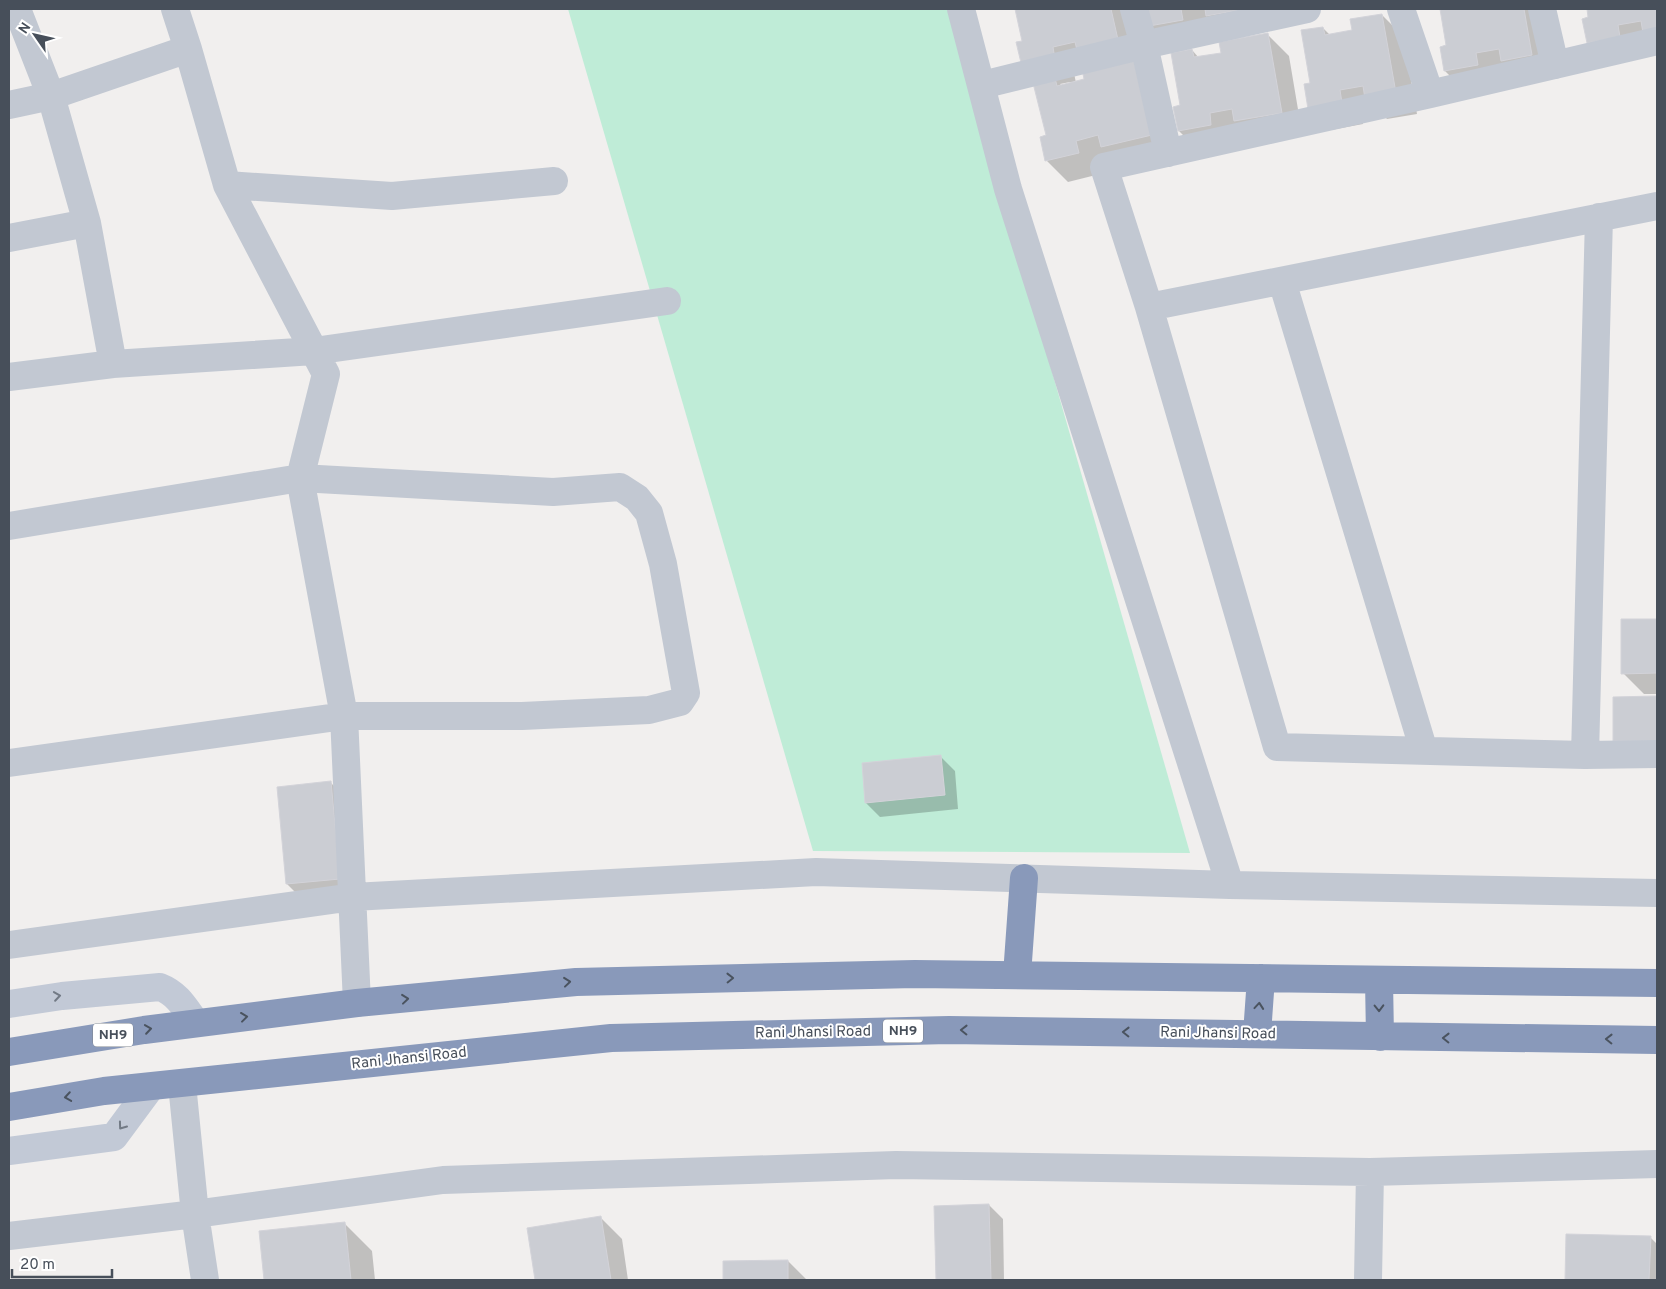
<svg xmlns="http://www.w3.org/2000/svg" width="1666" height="1289" viewBox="0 0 1666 1289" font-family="Overpass,sans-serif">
	<rect width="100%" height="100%" fill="#f1efee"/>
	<path fill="#bfecd7" d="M568,9h380l242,844 -377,-2z"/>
	<path fill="#0003" fill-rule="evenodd" d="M1016,9h110l46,147 -104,26 -22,-22 1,-24zM1073,68l10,2 3,10 -10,3zM1070,82v2l-8,2 -2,-2z
		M1148,9h121l-98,38 -21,-22z
		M1441,9h100l11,67 -86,16 -21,-21 -4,-23 6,-2z
		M1588,9h69v36l-48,19 -21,-21 2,-25z
		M1382,15l21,21 14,78 -30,5 -10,-11 -16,3 2,13 -32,6 -19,-46 11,-56 7,7 24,-4z
		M1268,35l21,21 13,77 -102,19 -21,-21 2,-25 11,-56 7,8 24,-4z
		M1623,620h34v74h-13l-21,-21z
		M941,757l14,14 3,38 -78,8 -14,-14z
		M331,783l21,21 9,95 -53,6 -21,-21z
		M989,1205l14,14 1,61h-67l-1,-73z
		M601,1218l21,21 6,41h-91l-8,-51z
		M345,1224l27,27 3,29h-110l-4,-48z
		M1567,1235l83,2 7,7v36h-91z
		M788,1261l19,19h-82v-18z"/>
	<path fill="#cbcdd3" stroke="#d3d3d9" d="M1015,9h96l8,35 -41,10 -3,-12 -22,5 2,12 -33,8 -6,-25 6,-1z
		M1146,9h35l2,11 -34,6z
		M1205,9h40l-39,7z
		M1440,9h84l8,46 -31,6 -2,-12 -23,4 2,12 -34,6 -4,-24 6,-2z
		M1587,9h70v22l-14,2 -2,-12 -23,4 2,12 -33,6 -5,-24 6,-2z
		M1382,14l14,79 -31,6 -2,-13 -23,4 2,13 -34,6 -4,-25 6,-1 -9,-53 22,-3 2,8 27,-5 -2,-11z
		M1268,33l14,80 -48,8 -2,-12 -22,4 1,12 -33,6 -5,-24 7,-2 -9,-52 21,-4 2,8 27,-4 -2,-11z
		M1133,57l19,78 -51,12 -3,-12 -22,6 3,12 -34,8 -5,-24 6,-2 -13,-52 22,-5 2,8 27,-7 -2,-10z
		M1621,619h36v54l-36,1z
		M1657,696v45h-44v-44z
		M941,755l4,40 -80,8 -3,-40z
		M331,781l9,98 -54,5 -9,-97z
		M989,1204l2,76h-55l-2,-74z
		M601,1216l10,64h-76l-8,-52z
		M345,1222l6,58h-87l-5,-49z
		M1566,1234l85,2 -2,44h-84z
		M788,1260v20h-65v-19z"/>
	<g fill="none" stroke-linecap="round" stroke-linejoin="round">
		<path stroke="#c2c8d2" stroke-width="28" d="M17,9l34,87 36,127 26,141
			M175,9l13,40 39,136 99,189 -26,104 44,238 13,287
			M1134,9l10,36 24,108
			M1401,9l29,85
			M1542,9l13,56
			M1657,41l-227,53 -326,73 45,140 128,440 308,8 72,-1
			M982,85l162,-40 163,-36
			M9,105l42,-9 137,-47
			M227,185l165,11 162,-15
			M9,238l78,-15
			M1282,281l142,470
			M1149,307l508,-101
			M9,377l104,-13 201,-13 353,-50
			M9,526l291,-48 253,14 67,-5 17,11 12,15 14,51 23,129 -6,9 -31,8 -127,6h-178l-335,47
			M1585,755l14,-538
			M1230,885l427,8
			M9,945l344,-48 463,-25 414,13 -222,-696 -47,-180
			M182,1084l13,130 10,66
			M9,1236l186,-22 248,-34 453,-15 474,7 287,-8
			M1368,1280l2,-108"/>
		<path stroke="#c2c9d6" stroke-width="28" d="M9,1004l53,-8 98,-9c18,7 25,21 36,36
			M9,1151l105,-14 37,-50"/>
		<path stroke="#8999ba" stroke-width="28" d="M1017,975l7,-97
			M1379,980l1,57
			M1257,1034l4,-56
			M9,1052l135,-22 213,-27 219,-21 339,-8 742,9
			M9,1107l95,-16 507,-53 338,-8 708,10"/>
	</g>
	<defs><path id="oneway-chevron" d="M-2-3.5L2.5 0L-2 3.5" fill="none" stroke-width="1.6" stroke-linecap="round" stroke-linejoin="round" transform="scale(1.25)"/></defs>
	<g stroke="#4a535f">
		<use href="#oneway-chevron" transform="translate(730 978) rotate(-1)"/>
		<use href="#oneway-chevron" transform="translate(567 982) rotate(-6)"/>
		<use href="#oneway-chevron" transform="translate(405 999) rotate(-6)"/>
		<use href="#oneway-chevron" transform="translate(1259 1006) rotate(-85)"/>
		<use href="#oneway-chevron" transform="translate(1379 1008) rotate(89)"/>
		<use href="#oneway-chevron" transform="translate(244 1017) rotate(-7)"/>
		<use href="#oneway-chevron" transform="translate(148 1029) rotate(-8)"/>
		<use href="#oneway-chevron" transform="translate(964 1030) rotate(-179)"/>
		<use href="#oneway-chevron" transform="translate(1126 1032) rotate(-179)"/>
		<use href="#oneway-chevron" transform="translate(1446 1038) rotate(-179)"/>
		<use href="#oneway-chevron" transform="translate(1609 1039) rotate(-179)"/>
		<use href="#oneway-chevron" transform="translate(68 1097) rotate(171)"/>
	</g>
	<g stroke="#727a85">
		<use href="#oneway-chevron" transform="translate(57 996) rotate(-8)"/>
		<use href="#oneway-chevron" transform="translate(122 1126) rotate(126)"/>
	</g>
	<g text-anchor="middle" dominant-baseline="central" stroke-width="4" stroke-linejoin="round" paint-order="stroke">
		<g fill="#fff" stroke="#7e848c" stroke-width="1">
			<rect x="883" y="1019.5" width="40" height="23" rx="4"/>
			<rect x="93" y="1023.5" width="40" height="23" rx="4"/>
		</g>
		<g font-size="14" font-weight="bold" fill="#474f5a">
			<text x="903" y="1031">NH9</text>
			<text x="113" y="1035">NH9</text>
		</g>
		<g font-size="15" fill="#474f5a" stroke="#fff">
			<text transform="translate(813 1033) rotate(-1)">Rani Jhansi Road</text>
			<text transform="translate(1218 1034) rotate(1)">Rani Jhansi Road</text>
			<text transform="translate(409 1059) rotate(-6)">Rani Jhansi Road</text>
		</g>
	</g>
	<rect width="1666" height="1289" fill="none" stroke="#474f5a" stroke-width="20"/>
	<g transform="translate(35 35) rotate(304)" stroke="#ffffff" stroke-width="4" paint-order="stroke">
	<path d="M0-4L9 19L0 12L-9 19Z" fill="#474f5a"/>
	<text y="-8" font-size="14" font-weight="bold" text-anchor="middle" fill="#474f5a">N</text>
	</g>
	<path d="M12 1269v8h100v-8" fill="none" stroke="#474f5a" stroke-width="2.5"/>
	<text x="20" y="1269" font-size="15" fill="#474f5a" stroke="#ffffff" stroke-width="4" paint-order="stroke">20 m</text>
</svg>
